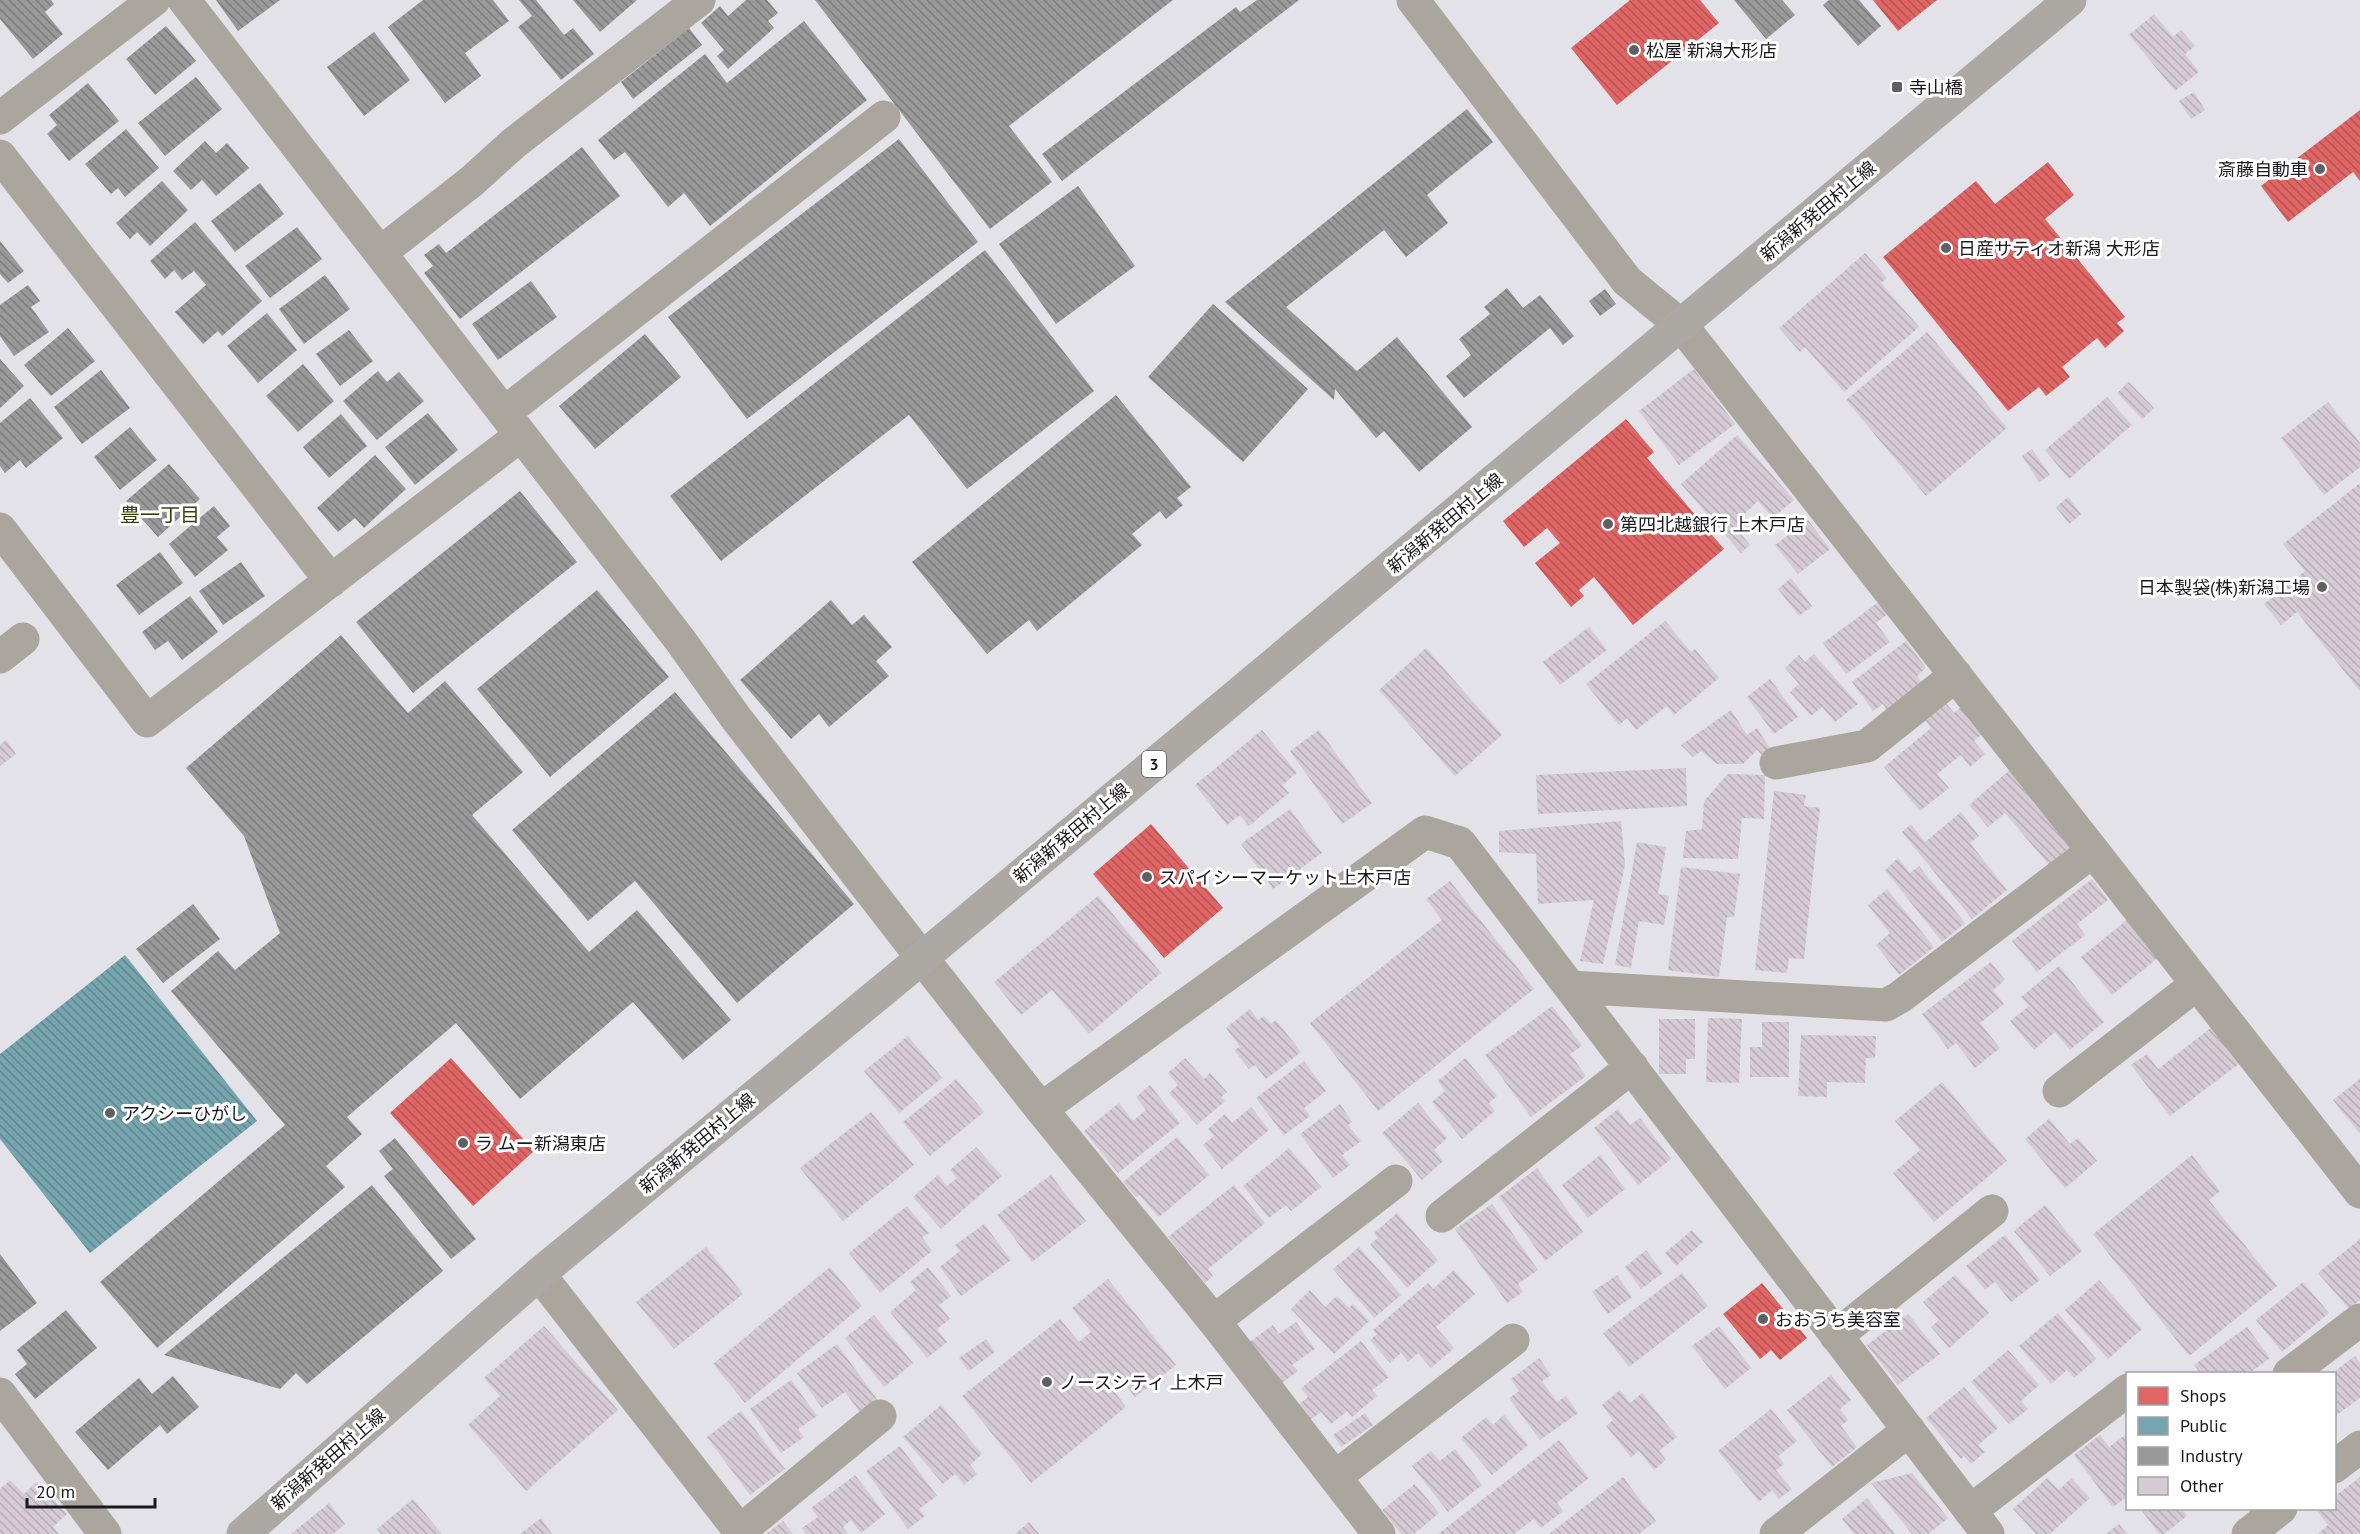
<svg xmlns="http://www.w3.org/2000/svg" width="2360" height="1534" viewBox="0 0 2360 1534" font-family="'PT Sans','Noto Sans JP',sans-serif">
	<defs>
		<pattern id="shops-back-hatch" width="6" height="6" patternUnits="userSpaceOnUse" patternTransform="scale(1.5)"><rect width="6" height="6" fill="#e06666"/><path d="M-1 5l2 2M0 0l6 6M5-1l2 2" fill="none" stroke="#b55353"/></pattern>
		<pattern id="public-back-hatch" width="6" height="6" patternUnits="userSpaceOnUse" patternTransform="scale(1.5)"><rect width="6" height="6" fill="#76a5af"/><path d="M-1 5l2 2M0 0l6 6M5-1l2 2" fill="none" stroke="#60868e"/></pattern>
		<pattern id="industry-back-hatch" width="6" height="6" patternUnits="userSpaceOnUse" patternTransform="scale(1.5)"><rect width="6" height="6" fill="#999"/><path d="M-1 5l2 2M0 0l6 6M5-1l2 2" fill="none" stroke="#7c7c7c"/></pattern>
		<pattern id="building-back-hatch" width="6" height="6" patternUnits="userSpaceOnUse" patternTransform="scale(1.5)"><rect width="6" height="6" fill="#d6cbd5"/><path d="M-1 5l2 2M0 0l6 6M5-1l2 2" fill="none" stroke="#b7aeb6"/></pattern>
	</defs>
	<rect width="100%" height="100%" fill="#e2e2e8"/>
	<path fill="url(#shops-back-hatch)" d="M1630,0h70l19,23 -102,82 -46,-57z
		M1873,0h64l-39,31z
		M2360,110v71l-7,-9 -65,50 -27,-36z
		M2048,162l26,33 -29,24 80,98 -8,6 7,8 -19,17 -8,-10 -35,29 8,10 -24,19 -7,-9 -31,24 -125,-154 93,-76 19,23z
		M1626,419l28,33 -7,6 77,91 -91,76 -39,-48 -15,13 5,6 -13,11 -36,-44 25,-20 -13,-15 -23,19 -21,-26z
		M1151,824l72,84 -59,50 -71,-84z
		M451,1058l83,93 -61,55 -83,-93z
		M1762,1283l45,55 -27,22 -9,-10 -11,9 -37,-45z"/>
	<path fill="url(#public-back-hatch)" d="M125,955l132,166 -167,132 -90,-114v-85z"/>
	<path fill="url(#industry-back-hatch)" d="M0,0h51l3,4 -9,8 18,22 -30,25 -33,-40z
		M216,0h64l-42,31z
		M423,0h70l16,21 -44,32 16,23 -36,27 -57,-76z
		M519,0h17l28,35 9,-7 21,26 -33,26 -43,-53 14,-11z
		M573,0h64l-37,32z
		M746,0h21l11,13 -10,8 6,7 -46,41 -11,-13 7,-6 -23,-27 19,-17 8,10z
		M815,0h358l-164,126 43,56 -62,47z
		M1257,0h42l-237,181 -20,-27 194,-147 4,5z
		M1734,0h48l13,15 -29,24z
		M1829,0h30l22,26 -23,20 -35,-41z
		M804,21l63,79 -157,126 -26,-33 -16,14 -43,-55 -11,8 -16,-20 107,-86 22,29z
		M166,26l30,35 -41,34 -29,-36z
		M689,28l13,17 -69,54 -12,-17z
		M374,32l36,48 -46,36 -37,-49z
		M196,77l26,32 -57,47 -27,-33z
		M88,83l31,38 -50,40 -22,-27 10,-9 -8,-10z
		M1467,109l26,33 -66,53 21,28 -42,34 -22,-27 -98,77 71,64 40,-34 75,90 -53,45 -35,-41 -8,7 -41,-49 -1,11 -109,-98z
		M126,129l33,39 -34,29 -7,-9 -7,6 -26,-30z
		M899,139l79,103 -231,177 -79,-102z
		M205,141l11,12 11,-10 22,25 -33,28 -14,-16 -11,10 -18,-19z
		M582,147l38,49 -160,123 -36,-46 9,-7 -9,-11 15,-11 7,9z
		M162,181l26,29 -38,36 -13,-14 -7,7 -14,-16z
		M260,183l24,31 -49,38 -24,-31z
		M1078,186l57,80 -79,58 -57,-80z
		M195,222l67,79 -40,35 -4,-5 -15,13 -28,-32 31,-27 -12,-14 -12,9 -8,-10 -9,9 -15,-18z
		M297,227l25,32 -52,39 -25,-32z
		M0,241l24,30 -16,12 -8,-9z
		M985,250l109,141 -127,98 -58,-74 -188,146 -51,-65z
		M325,275l25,34 -46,35 -25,-35z
		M531,281l26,36 -59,43 -26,-36z
		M28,285l12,16 -9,6 18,25 -35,24 -14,-20v-31z
		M1507,288l16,20 17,-13 34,41 -11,9 -13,-17 -86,70 -18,-22 25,-21 -12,-16 31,-25 -6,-7z
		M1605,289l11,15 -16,12 -11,-15z
		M1213,304l95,85 -65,73 -95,-85z
		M267,313l30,37 -39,33 -31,-37z
		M68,328l27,33 -44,35 -27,-31z
		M349,330l24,31 -33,25 -24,-32z
		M645,334l36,43 -86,72 -36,-43z
		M0,359l24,27 -24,22z
		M303,364l31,37 -36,31 -32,-36z
		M101,370l29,38 -48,36 -28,-37z
		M378,371l9,11 12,-10 25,29 -47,39 -34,-39z
		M1116,395l75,92 -14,11 6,7 -17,14 -6,-8 -28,23 10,11 -105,86 -8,-11 -42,34 -75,-92z
		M30,398l33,40 -37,30 -6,-8 -15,13 -5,-7v-43z
		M428,413l30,37 -43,35 -30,-38z
		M341,414l26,32 -38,32 -26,-31z
		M130,427l27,33 -37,30 -26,-33z
		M375,455l31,34 -42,39 -9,-10 -17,14 -21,-24z
		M169,464l31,35 -42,38 -32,-36z
		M520,491l57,71 -164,131 -57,-71z
		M214,506l16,20 -13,11 11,13 -33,27 -26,-33z
		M160,552l23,31 -44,32 -23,-30z
		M241,562l24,34 -42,29 -24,-34z
		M597,590l72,87 -119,100 -73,-88z
		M190,596l28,36 -36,28 -14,-19 -13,9 -13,-18z
		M831,600l21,25 12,-10 28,32 -16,14 13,15 -60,51 -10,-13 -28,25 -51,-59z
		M341,635l67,78 37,-32 78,91 -51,43 117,137 48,-42 94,110 -48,40 -50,-58 -113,97 -64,-76 -109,94 15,17 -36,32 19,21 -188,161 -57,-66 185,-157 -114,-134 47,-40 17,19 45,-37 -36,-97 -58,-68z
		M675,692l179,212 -117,99 -102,-122 -47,40 -76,-91z
		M193,904l27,35 -57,44 -27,-34z
		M395,1138l81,101 -25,20 -67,-83 9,-7 -14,-18z
		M372,1185l71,86 -136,113 -11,-11 -16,16 -116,-34z
		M0,1254l37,49 -37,28z
		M66,1310l31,38 -62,51 -20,-25 12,-10 -10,-14z
		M173,1376l26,31 -32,27 -7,-9 -52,45 -33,-38 64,-54 13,16z"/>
	<path fill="url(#building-back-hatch)" d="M2154,14l19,23 8,-7 14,16 -10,8 14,18 -24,19 -46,-56z
		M2194,92l11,18 -14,9 -12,-18z
		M1865,253l22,25 -6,5 38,44 -75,65 -39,-45 -5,5 -21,-24z
		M1927,332l80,96 -81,68 -80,-96z
		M1694,369l41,55 -56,41 -40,-54z
		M2129,382l25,26 -12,11 -25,-26z
		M2107,397l25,28 -63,54 -24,-29z
		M2328,402l32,41v24l-36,28 -43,-57z
		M1737,435l57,65 -21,18 -15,-17 -16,15 9,10 -10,8 9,11 -9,8 -60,-69z
		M2032,449l18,26 -11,7 -17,-26z
		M2360,483v208l-63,-79 -16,13 -17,-21 41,-33 -22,-27z
		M2068,497l13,17 -12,10 -13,-17z
		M1808,520l22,29 -32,25 -23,-29z
		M1791,578l21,28 -13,10 -21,-27z
		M1880,601l9,12 -13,10 14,19 -44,32 -23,-31z
		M1665,621l26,31 4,-3 24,29 -45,37 -7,-9 -31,24 -9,-12 -8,7 -33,-41z
		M1589,627l18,23 -47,35 -17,-23z
		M1906,641l20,27 -9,8 7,9 -36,27 -5,-8 -10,7 -21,-29z
		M1426,648l76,87 -47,41 -76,-86z
		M1814,654l44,50 -23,18 -13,-15 -11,9 -21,-24 9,-8 -14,-16 14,-13 6,7z
		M1770,679l28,38 -24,17 -27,-37z
		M1946,703l8,10 10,-9 22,27 -12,10 11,13 -15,13 -9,-12 -24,19 12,14 -29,23 -36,-44 47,-39 -6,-8z
		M1731,710l16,25 10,-7 14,22 -8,6 -6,-6 -14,14h-26l-16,-13 -8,6 -12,-12z
		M1262,730l35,43 -15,12 7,8 -40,33 -9,-11 -13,10 -32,-40z
		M1319,730l53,73 -30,21 -52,-73z
		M6,740l10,14 -16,12v-21z
		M1686,768l1,38 -149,8 -2,-39z
		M2012,768l63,75 -26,22 -44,-52 -17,14 -19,-22z
		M1728,774l37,1 -1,44 -22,-1 -4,41 -55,-1 3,-27 16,-2 2,-28z
		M1774,791l32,4 -2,11 16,2 -16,151 -15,-1 -2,15 -32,-3z
		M1290,809l32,44 -49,36 -32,-45z
		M1961,812l18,24 -9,7 37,47 -35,29 -70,-87 9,-8 14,18z
		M1621,821l4,44 -22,99 -23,-3 14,-61 -56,4 -2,-50 -37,-2v-21z
		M1637,842l29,5 -8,47 11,2 -5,29 -25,-4 -8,47 -16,-3z
		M1898,858l12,15 9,-7 46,57 -23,19 -57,-72z
		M1681,867l59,7 -6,43h-7l-8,60 -51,-7z
		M2092,879l16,21 -31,24 8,11 -48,37 -25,-31z
		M1450,881l84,108 -156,122 -68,-88 132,-103 -16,-21z
		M1887,889l47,58 -35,28 -23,-30 14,-12 -22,-28z
		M1098,896l63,77 -72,61 -37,-44 -31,25 -27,-33z
		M2128,919l31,38 -47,38 -31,-38z
		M1991,962l14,18 -12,10 11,14 -24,19 20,25 -25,20 -19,-25 -8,6 -26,-35z
		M2059,966l45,56 -34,28 -15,-18 -21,18 -24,-29 19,-15 -8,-9z
		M1552,1006l30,40 -12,8 16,22 -55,41 -46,-62z
		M1250,1009l8,11 6,-4 7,8 5,-4 25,32 -35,27 -11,-14 -6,4 -15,-19 6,-3 -14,-19z
		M1708,1018l34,1 -3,64 -33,-1z
		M1659,1019h36v40h-9v15h-27z
		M1762,1022h27v55h-39v-30h12z
		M2212,1027l28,36 -70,53 -39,-51 16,-11 11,15z
		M1801,1035l75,1 -1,22h-9l-1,25 -38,-1v15l-29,-1z
		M908,1036l34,42 -43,35 -35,-42z
		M1185,1058l19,21 6,-6 17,19 -6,5 4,4 -28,24 -28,-32 9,-8 -10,-12z
		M1465,1058l32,38 -8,7 6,8 -33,28 -30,-37 13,-11 -7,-10z
		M1304,1061l22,30 -22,17 6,8 -26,19 -28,-37z
		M956,1079l28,33 -54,44 -27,-34z
		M2360,1079v55l-27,-34z
		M1942,1082l65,79 -73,61 -41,-49 27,-23 -25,-29z
		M1150,1085l30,38 -62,50 -34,-42 35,-28 14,18 13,-11 -10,-13z
		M1418,1103l29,35 -13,12 9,11 -21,19 -40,-47z
		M1340,1104l12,18 -4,3 13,16 -19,14 8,10 -17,13 -33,-44z
		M1251,1107l18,23 -47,39 -19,-24 11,-9 -6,-7 17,-15 7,9z
		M1618,1109l12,16 10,-7 31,41 -33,26 -44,-57z
		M871,1112l43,53 -71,56 -43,-53z
		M2049,1119l21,25 8,-6 19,23 -32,27 -40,-49z
		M1177,1137l32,38 -50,42 -20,-22 -3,2 -13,-15z
		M976,1147l26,29 -61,53 -28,-32 25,-22 9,11 10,-8 -7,-8z
		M1289,1148l32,39 -30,24 -5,-6 -17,13 -26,-32z
		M1600,1155l25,34 -37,29 -26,-33z
		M2192,1155l28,36 -11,9 68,86 -88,70 -96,-122z
		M1537,1168l46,64 -38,29 -46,-64z
		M1051,1175l35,46 -54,41 -35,-47z
		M1234,1185l31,38 -57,46 5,7 -8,7 -37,-46z
		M1492,1204l46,66 -20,14 5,8 -16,11 -52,-74z
		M2045,1205l37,46 -32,25 -36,-45z
		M907,1206l22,27 -7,4 10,14 -52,42 -31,-40z
		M1397,1213l41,47 -31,28 -37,-44 8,-6 -4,-5z
		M984,1224l27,36 -50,36 -21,-29 20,-16 -5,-6z
		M1692,1230l11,12 -27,24 -11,-13z
		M2005,1235l35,45 -29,22 -16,-20 -10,8 -19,-24z
		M2360,1239v61l-11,9 -31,-36z
		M706,1247l37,47 -69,55 -38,-47z
		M1359,1247l42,48 -27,23 -41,-49z
		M1646,1250l17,23 -22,16 -16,-22z
		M830,1267l32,39 -117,97 -32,-39z
		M928,1267l23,29 -12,9 11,14 -13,10 10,13 -20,16 -37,-46 26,-22 -6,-8z
		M1454,1270l21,24 -39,33 18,21 -23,20 -13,-15 -10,9 -7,-9 -11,10 -20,-23 7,-6 -4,-4 55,-47 5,6z
		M1682,1273l26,33 -79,61 -26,-34z
		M1617,1275l15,22 -24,17 -16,-22z
		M1955,1275l34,38 -40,35 -18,-21 8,-7 -16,-18z
		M1108,1279l68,86 -41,32 -15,-19 -10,8 16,21 -95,76 -69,-87 98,-77 19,23 12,-10 -19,-24z
		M2099,1280l43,49 -34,30 -43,-49z
		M2303,1282l26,31 -47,39 -26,-32z
		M1310,1290l15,17 12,-11 12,12 4,-4 16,17 -35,33 -43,-45z
		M2058,1313l38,46 -22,19 -7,-8 -16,14 -32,-38z
		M1908,1314l32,40 -42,31 -31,-40z
		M874,1315l39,48 -29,24 -39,-49z
		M1296,1322l19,27 -23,16 6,6 -20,15 -31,-42 26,-19 6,9z
		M544,1326l74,84 -92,81 -58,-66 32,-29 -16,-18z
		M1719,1326l32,42 -26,21 -33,-43z
		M2247,1327l23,31 -22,16h-47l-7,-9z
		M986,1339l9,13 -26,19 -10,-13z
		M1361,1341l28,36 -17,13 5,6 -25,21 -5,-6 -16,13 -10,-12 -11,8 -12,-15 10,-8 -7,-9z
		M837,1344l42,58 -17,13 -17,-23 -23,16 -25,-35z
		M2008,1350l31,35 -18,16 7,8 -19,15 -38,-42z
		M2355,1356l5,7v35l-26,19v-43h-3z
		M1539,1358l12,17 -9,6 15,21 9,-6 12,17 -38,27 -31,-42 10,-7 -8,-12z
		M1831,1375l20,25 -11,9 8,11 -7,6 16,21 -25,20 -45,-57z
		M791,1380l26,36 -19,13 6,8 -23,16 -31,-44z
		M1964,1387l34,41 -20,17 7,7 -14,12 -7,-8 -3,3 -35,-41z
		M1620,1390l10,13 12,-10 35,44 -18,14 7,9 -12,10 -15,-19 -8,6 -25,-31 7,-6 -11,-15z
		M941,1405l41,49 -12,11 7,9 -13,11 -9,-11 -12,10 -40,-47z
		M1771,1409l26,32 -19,15 6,8 -8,6 16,19 -13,10 -7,-9 -13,12 -41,-51z
		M741,1411l44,58 -35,26 -43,-58z
		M1365,1413l8,12 -32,22 -8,-12z
		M1504,1415l24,30 -36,30 -31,-37 25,-21 7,8z
		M2100,1435l9,12 16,-12 3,3v58l-15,11 -39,-52z
		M1559,1440l30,38 -32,25 6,8 -22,17 -7,-9 -20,15h-76z
		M900,1446l37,50 -18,13 6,7 -17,13 -42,-58z
		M1455,1449l27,36 -34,27 -36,-46 19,-15 9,10z
		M1912,1473l36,45 -20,16h-16l-41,-51z
		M855,1475l30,39 -24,19 -10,-13 -8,7 5,7h-42l-4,-6 16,-11 -7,-9z
		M1623,1477l33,44 -17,13h-90z
		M2360,1477v57h-42l10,-9 -11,-14 4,-3h13v-11z
		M2047,1478l12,12 12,-12 19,20 -40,36h-14l-23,-25z
		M10,1480l14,14 13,-12 30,32 -14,13 6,7h-59v-45z
		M1415,1484l24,29 -25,21h-13l-19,-24z
		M1867,1498l28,36h-41l-12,-15z
		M413,1499l29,35h-61l-4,-5z
		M329,1503l16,21 -12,10h-42z
		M2140,1508h41l6,8 -23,18h-5z
		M541,1518l11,16h-32z
		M783,1521l10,13h-27z
		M1029,1522l10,12h-24z
		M2119,1524l8,10h-21z"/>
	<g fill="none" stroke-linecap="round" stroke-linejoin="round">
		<path stroke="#aaa69e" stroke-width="33" d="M184,0l496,640 56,78 186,240 119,151 173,212 165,213
			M1413,0l214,281 55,45 678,866
			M0,118l154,-118
			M0,156l331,425
			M380,253l92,-72 42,-38 185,-143
			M504,413l380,-296
			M0,529l147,192 374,-286
			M0,657l23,-18
			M1776,763l91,-17 89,-71
			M1570,987l316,18 14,-8 193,-146
			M2059,1091l138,-107
			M1041,1109l384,-277 35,11 528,691
			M1442,1216l190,-149
			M539,1274l203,260
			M1214,1321l182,-140
			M1836,1336l156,-125
			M2289,1374l71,-54
			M0,1394l105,140
			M2334,1467l26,-20
			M1335,1477l178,-137
			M1970,1511l158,-121
			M740,1531l140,-115
			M1776,1534l133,-104
			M2248,1534l33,-26"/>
		<path stroke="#aca8a4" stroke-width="33" d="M243,1534l296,-260 383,-316 1148,-958"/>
	</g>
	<g fill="#5f5f64" stroke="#fff" stroke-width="2">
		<circle cx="1634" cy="50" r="6"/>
		<rect x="1891" y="81" width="12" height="12" rx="3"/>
		<circle cx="2320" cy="169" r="6"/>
		<circle cx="1946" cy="248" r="6"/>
		<circle cx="1608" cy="524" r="6"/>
		<circle cx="2322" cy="587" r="6"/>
		<circle cx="1147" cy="877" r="6"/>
		<circle cx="110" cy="1113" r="6"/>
		<circle cx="463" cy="1143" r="6"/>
		<circle cx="1763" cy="1319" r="6"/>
		<circle cx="1047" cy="1382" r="6"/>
	</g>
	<g text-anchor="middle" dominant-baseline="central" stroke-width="6" stroke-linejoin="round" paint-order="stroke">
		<rect fill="#fff" stroke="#5e5e61" stroke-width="1.5" x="1142" y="751" width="24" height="26" rx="4.5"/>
		<g font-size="16" font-weight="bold" fill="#19191d">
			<text x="1154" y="764">3</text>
		</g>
		<g font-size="18" fill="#19191d" stroke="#fff" text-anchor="start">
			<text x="1646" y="50">松屋 新潟大形店</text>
			<text x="1909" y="87">寺山橋</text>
			<text x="2308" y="169" text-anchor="end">斎藤自動車</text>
			<text x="1958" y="248">日産サティオ新潟 大形店</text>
			<text x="1620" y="524">第四北越銀行 上木戸店</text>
			<text x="2310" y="587" text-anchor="end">日本製袋(株)新潟工場</text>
			<text x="1159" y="877">スパイシーマーケット上木戸店</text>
			<text x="122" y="1113">アクシーひがし</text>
			<text x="475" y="1143">ラ ムー新潟東店</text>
			<text x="1775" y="1319">おおうち美容室</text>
			<text x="1059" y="1382">ノースシティ 上木戸</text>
		</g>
		<g font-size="18" fill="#19191d" stroke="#fff">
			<text transform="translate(1818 211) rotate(-40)">新潟新発田村上線</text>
			<text transform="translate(1445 523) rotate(-40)">新潟新発田村上線</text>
			<text transform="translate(1071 833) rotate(-40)">新潟新発田村上線</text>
			<text transform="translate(697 1143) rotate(-40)">新潟新発田村上線</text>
			<text transform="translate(328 1459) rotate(-41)">新潟新発田村上線</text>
		</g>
		<g font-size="20" fill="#364208" stroke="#fff">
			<text x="160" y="515">豊一丁目</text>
		</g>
	</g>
	<rect x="2126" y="1372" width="210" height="138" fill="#ffffff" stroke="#a3a3a5" stroke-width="1.5"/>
	<rect x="2138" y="1387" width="30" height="18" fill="#e06666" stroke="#a3a3a5" stroke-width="1.5"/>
	<text x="2180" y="1402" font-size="18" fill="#19191d">Shops</text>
	<rect x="2138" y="1417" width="30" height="18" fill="#76a5af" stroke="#a3a3a5" stroke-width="1.5"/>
	<text x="2180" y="1432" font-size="18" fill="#19191d">Public</text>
	<rect x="2138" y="1447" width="30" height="18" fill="#999999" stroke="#a3a3a5" stroke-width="1.5"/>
	<text x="2180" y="1462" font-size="18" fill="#19191d">Industry</text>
	<rect x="2138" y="1477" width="30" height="18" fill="#d6cbd5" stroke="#a3a3a5" stroke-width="1.5"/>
	<text x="2180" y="1492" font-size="18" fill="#19191d">Other</text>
	<path d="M27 1498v9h128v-9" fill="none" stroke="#19191d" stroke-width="3"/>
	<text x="36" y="1498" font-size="18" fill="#19191d" stroke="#ffffff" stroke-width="4.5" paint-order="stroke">20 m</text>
</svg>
